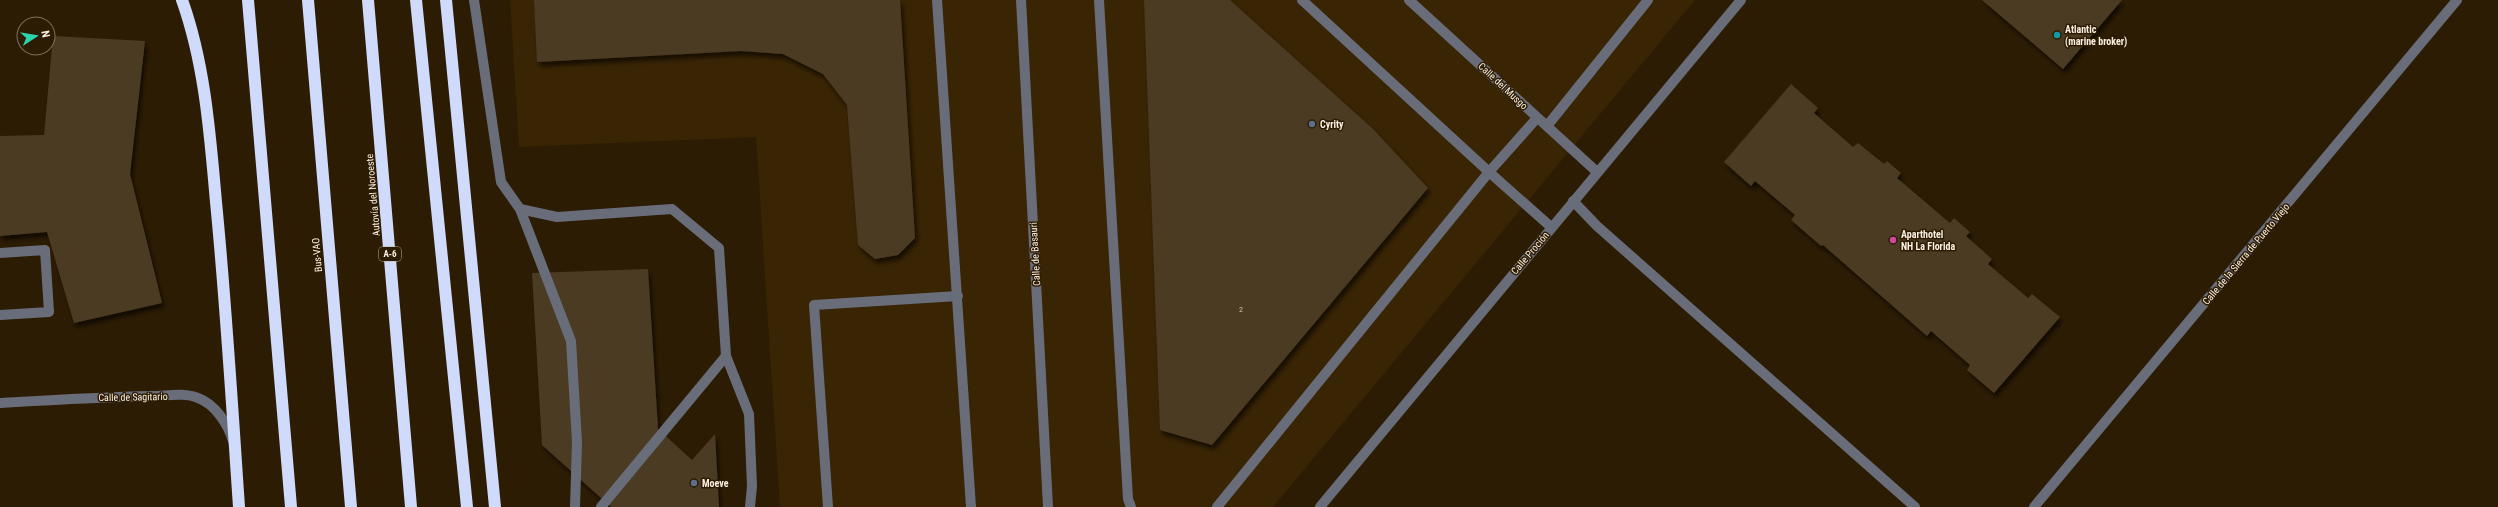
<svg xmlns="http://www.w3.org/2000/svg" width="2498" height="507" viewBox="0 0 2498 507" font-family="'Roboto Condensed',sans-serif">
	<defs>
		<filter id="shadow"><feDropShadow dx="2.5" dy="4.5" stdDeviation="2" flood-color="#0009"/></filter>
	</defs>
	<rect width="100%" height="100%" fill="#2d1c04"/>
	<path fill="#392404" d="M510,0h1185l-422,507h-493l-24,-370 -237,10z"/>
	<path fill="#4c3a22" filter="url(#shadow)" d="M534,0h366l15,238 -17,17 -23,4 -17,-14 -11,-140 -24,-31 -40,-20 -42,-3 -204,11z
		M1144,0h86l143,129 55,59 -216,257 -52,-15z
		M1982,0h140l-59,69z
		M53,36l92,5 -15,133 32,129 -88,20 -27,-91 -47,4v-100l44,-1z
		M1791,84l27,24 -4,5 39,34 5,-4 26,21 3,-3 14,12 -4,5 53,45 4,-5 16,14 -4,4 26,23 -4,5 40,34 4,-4 28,23 -66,76 -27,-23 3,-5 -39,-34 -4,5 -104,-91 -2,1 -30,-26 4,-5 -40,-34 -4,5 -27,-24z
		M648,269l10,160 34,31 23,-26 4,73h-108l-69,-62 -10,-172z"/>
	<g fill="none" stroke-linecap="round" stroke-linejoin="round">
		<path stroke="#696d7a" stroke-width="10" d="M474,0l27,182 19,27 51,132 6,101 -2,65
			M937,0l34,507
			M1099,0l29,499 3,8
			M1302,0l187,172 48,-54
			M1547,126l101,-126
			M1573,201l24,25 318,281
			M520,209l37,8 115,-8 47,39 7,108 -125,151
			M0,253l45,-3 4,62 -49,3
			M726,356l23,58 3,72 -2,21
			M828,507l-14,-202 144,-9
			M1217,507l272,-335 62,55"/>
		<path stroke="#696d7a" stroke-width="10" d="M1021,0l27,507
			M1409,0l188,172
			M0,403c51,-3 101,-6 152,-7 14,0 33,-4 46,2 17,6 30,26 35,43
			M1320,507l421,-507
			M2034,507l423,-507"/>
		<path stroke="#d0dafa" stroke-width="12" d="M182,0c23,64 28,135 34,202 10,102 16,203 23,305
			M248,0l43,507
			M308,0l43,507
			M368,0l43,507
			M416,0l51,507
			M446,0l49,507"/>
	</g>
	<circle fill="#0f9aa8" stroke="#2d1c04" stroke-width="1.5" cx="2057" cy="35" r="4"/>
	<g fill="#5c6f8a" stroke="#2d1c04" stroke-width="1.5">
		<circle cx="1312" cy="124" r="4"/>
		<circle cx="694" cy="483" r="4"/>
	</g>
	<circle fill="#d1479c" stroke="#2d1c04" stroke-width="1.5" cx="1893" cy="240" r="4"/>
	<g text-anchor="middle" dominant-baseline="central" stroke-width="3" stroke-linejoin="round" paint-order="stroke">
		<g font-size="8" fill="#cfc2b1">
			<text x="1241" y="309">2</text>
		</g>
		<rect fill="#2d1c04" stroke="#bdb09f" stroke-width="1" x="379" y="247" width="22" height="14" rx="3"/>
		<g font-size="9" font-weight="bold" fill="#fbf0e1">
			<text x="390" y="254">A-6</text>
		</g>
		<g font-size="10" font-weight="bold" fill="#fbf0e1" stroke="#2d1c04" text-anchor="start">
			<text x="2065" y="29">Atlantic<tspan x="2065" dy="12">(marine broker)</tspan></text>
			<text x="1320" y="124">Cyrity</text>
			<text x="1901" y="234">Aparthotel<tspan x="1901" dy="12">NH La Florida</tspan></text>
			<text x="702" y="483">Moeve</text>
		</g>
		<g font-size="10" fill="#fbf0e1" stroke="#2d1c04">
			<text transform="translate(1503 86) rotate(43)">Calle del Musgo</text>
			<text transform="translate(373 195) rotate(-95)">Autovía del Noroeste</text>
			<text transform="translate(1530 253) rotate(-50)">Calle Proción</text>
			<text transform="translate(1035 254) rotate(-93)">Calle de Basauri</text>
			<text transform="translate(2246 254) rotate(-50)">Calle de la Sierra de Puerto Viejo</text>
			<text transform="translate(317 255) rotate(-95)">Bus-VAO</text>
			<text transform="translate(133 397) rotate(-1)">Calle de Sagitario</text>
		</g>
	</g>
	<g transform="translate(36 36) rotate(78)"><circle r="19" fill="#2d1c04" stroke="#7f715c"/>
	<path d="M0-3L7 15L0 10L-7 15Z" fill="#2ad5ac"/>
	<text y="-6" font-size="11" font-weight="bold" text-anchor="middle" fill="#fbf0e1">N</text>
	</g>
</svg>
